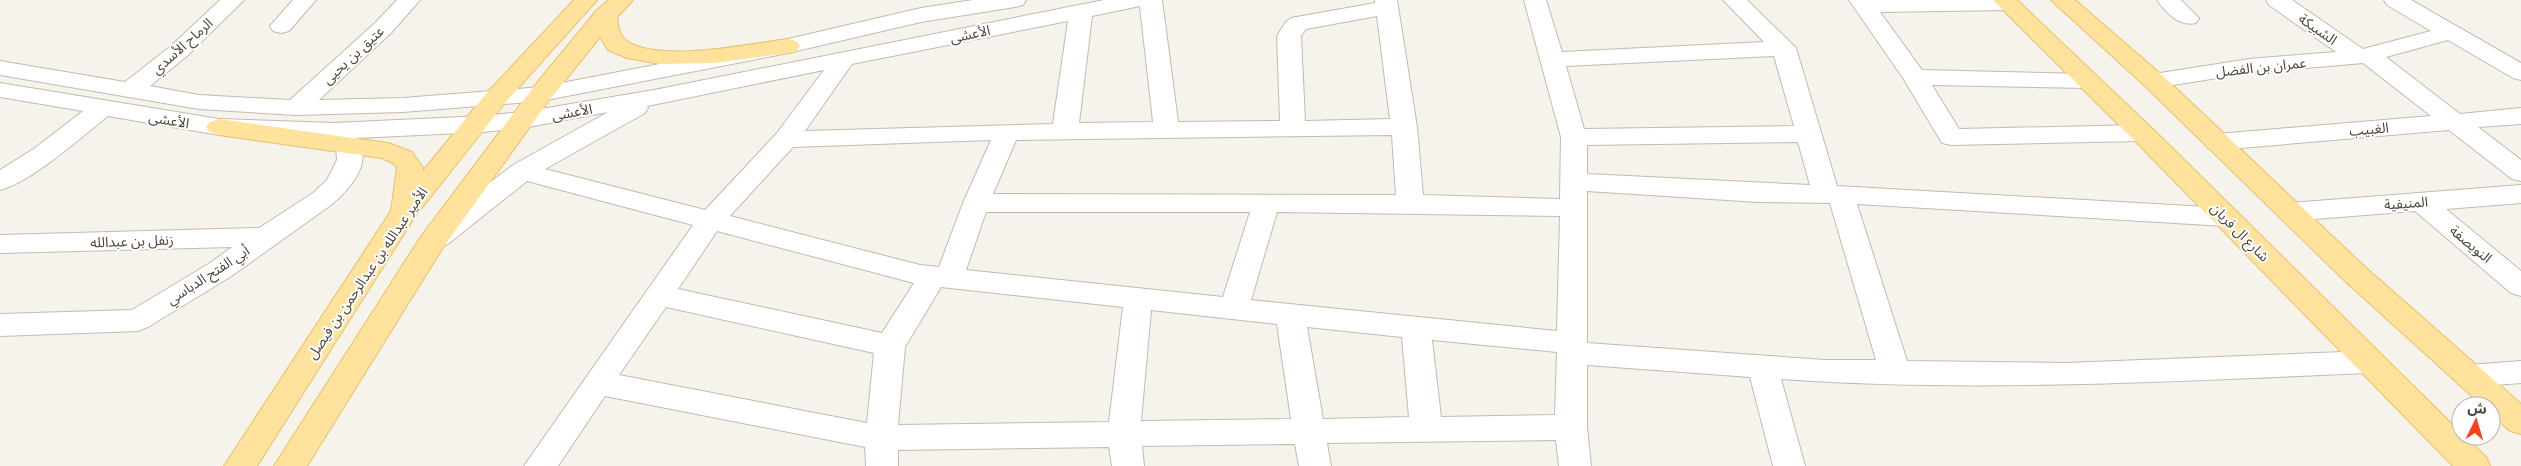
<svg xmlns="http://www.w3.org/2000/svg" width="2521" height="466" viewBox="0 0 2521 466" font-family="Ubuntu,'Noto Sans Arabic',sans-serif">
	<rect width="100%" height="100%" fill="#f6f3ec"/>
	<g fill="none" stroke-linecap="round" stroke-linejoin="round">
		<defs>
			<path id="minor" d="M220,0h24l-57,56 -37,30 49,9 91,5 85,-77 22,-23h23l-29,33 -72,67 84,-2 138,-11 247,-48 133,-31 52,-8h53l-3,5 -8,2 -94,15 -133,31 -247,48 -138,11 -107,3 -97,-6 -199,-34v-14l125,21 46,-36z
				M293,0h23l-27,31 -8,2 -8,-2 -3,-5z
				M1104,0h58l16,122 102,-1 -3,-85 8,-13 6,-5 84,-15v-3h22l20,127 6,68 137,4 1,-62 -37,-137h22l16,52 202,-10 -41,-42h24l49,48 41,138 388,22 10,3 4,6 -4,6 -10,3 -368,-22 50,157 159,2 303,-12 11,3 4,8 -4,8 -11,3c-195,8 -392,20 -588,6l24,87h-32l-23,-89 -163,-12v62l4,39h-32l-3,-26 -229,3 4,23h-32l-4,-22 -153,2 2,20h-32l-3,-19 -211,3v16h-32l-1,-19 -260,-51 -47,70h-34l169,-241 -166,-44 -79,63 -10,2 -10,-2 -4,-7 4,-7 85,-65 95,-53 -85,16 -40,4 -127,6c19,24 -7,52 -25,67l-101,72 -82,50 -10,4 -138,5v-22l132,-4 78,-47 22,-16 -232,6v-18l259,-7 54,-35 14,-13 10,-20 -1,-14 -9,-7 -108,-4 -111,-19c-27,21 -76,66 -108,74v-20l35,-22 48,-37 -83,-14v-14l219,36 115,4 149,-7 40,-4 131,-22zM1140,6l13,116 -74,1 13,-107zM1377,16l13,103 -85,2 -4,-85 5,-7zM1068,21l-15,103 -248,7 47,-67zM1774,56l20,70 -210,3 -18,-63zM824,70l-47,63 -72,77 -160,-41 100,-56 3,-5 -1,-2zM1392,135l4,60 -403,-1 23,-54zM991,140l-28,63 -24,64 -19,-2 -190,-49 63,-69zM1798,142l12,43 -223,-11v-29zM1587,191l171,11 72,1 46,157h-51l-238,-17zM986,212h264l-27,85 -257,-27zM1277,212l283,4 -3,115 -306,-31zM717,231l197,52 -32,50 -204,-44zM941,287l182,20 -14,115 -211,3 7,-78zM666,307l208,46 -7,70 -248,-48zM1151,310l126,14 14,95 -150,2zM1307,327l95,10 7,80 -86,2zM1432,340l125,12 -2,63 -114,2z
				M1849,0h167l2,3 -3,5 -8,2 -127,2 42,58 166,4 9,2 3,5 -3,5 -9,2 -156,-3 27,44 182,-4 9,3 4,5 -4,5 -9,3 -190,4 -9,-2 -39,-65z
				M2157,0h24l18,18 -3,5c-16,4 -30,-10 -39,-23z
				M2266,0h26l71,49 68,-18 -44,-26 -3,-5h27l110,63v17l-8,-2 -65,-38 -62,17 74,57 61,-6v16l-43,3 43,33v21l-9,-2 -63,-49 -232,20 -9,-2 -4,-6 4,-6 9,-2 214,-18 -68,-53 -114,10 -95,15 -9,-2 -3,-5 3,-5 9,-2 95,-15 87,-7 -67,-47z
				M2521,185v18l-75,6 75,62v25l-10,-3 -96,-82 -125,10 -10,-3 -4,-6 4,-6 10,-3z
				M2521,361v22l-52,4 -11,-3 -4,-8 4,-8 11,-3z"/>
			<path id="major" d="M574,0h23l-93,104 -90,114 -157,248h-33l167,-255 6,-43 -3,-4 -12,-6 -163,-23 -9,-3 -4,-5 4,-5 9,-3 169,24 24,9 11,16v3l63,-77z
				M609,0h24l-16,17c1,8 2,19 10,24 34,22 121,3 161,-2l8,2 4,5 -4,5 -8,2 -73,10 -55,1 -33,-6 -19,-8 -8,-13 -50,62 -108,150 -135,217h-33l148,-231 110,-146 65,-79z
				M1993,0h24l144,137 300,296v3h3l22,21 4,9h-37l-310,-317z
				M2051,0h24l88,76 202,191 156,137v30l-11,-3 -19,-17v-8h-8l-138,-125 -200,-195z"/>
		</defs>
		<use href="#minor" stroke="#c2bbae" stroke-width="2"/>
		<use href="#major" stroke="#e6c16a" stroke-width="2"/>
		<use href="#minor" fill="#fff" fill-rule="evenodd"/>
		<use href="#major" fill="#ffe39c" fill-rule="evenodd"/>
	</g>
	<g text-anchor="middle" dominant-baseline="central" stroke-width="4" stroke-linejoin="round" paint-order="stroke">
		<g font-size="14" fill="#4b4439" stroke="#fff">
			<text transform="translate(2318 29) rotate(35)">الشبيكة</text>
			<text transform="translate(970 34) rotate(-12)">الأعشى</text>
			<text transform="translate(182 46) rotate(-42)">الرماح الأسدي</text>
			<text transform="translate(353 55) rotate(-43)">عتيق بن يحيى</text>
			<text transform="translate(2261 67) rotate(-6)">عمران بن الفضل</text>
			<text transform="translate(572 112) rotate(-10)">الأعشى</text>
			<text transform="translate(169 120) rotate(10)">الأعشى</text>
			<text transform="translate(2369 129) rotate(-5)">الغبيب</text>
			<text transform="translate(2406 203) rotate(-4)">المنيفية</text>
			<text transform="translate(2240 232) rotate(45)">شارع ال فريان</text>
			<text transform="translate(132 241) rotate(-2)">زنفل بن عبدالله</text>
			<text transform="translate(2471 244) rotate(40)">النويصفة</text>
			<text transform="translate(367 273) rotate(-56)">الأمير عبدالله بن عبدالرحمن بن فيصل</text>
			<text transform="translate(208 275) rotate(-33)">أبي الفتح الدباسي</text>
		</g>
	</g>
	<g transform="translate(2476 421) rotate(5)"><circle r="24" fill="#ffffff" stroke="#b7b4b0"/>
	<path d="M0-4L9 19L0 12L-9 19Z" fill="#fc3f1d"/>
	<text y="-8" font-size="14" font-weight="bold" text-anchor="middle" fill="#4b4439">ش</text>
	</g>
</svg>
